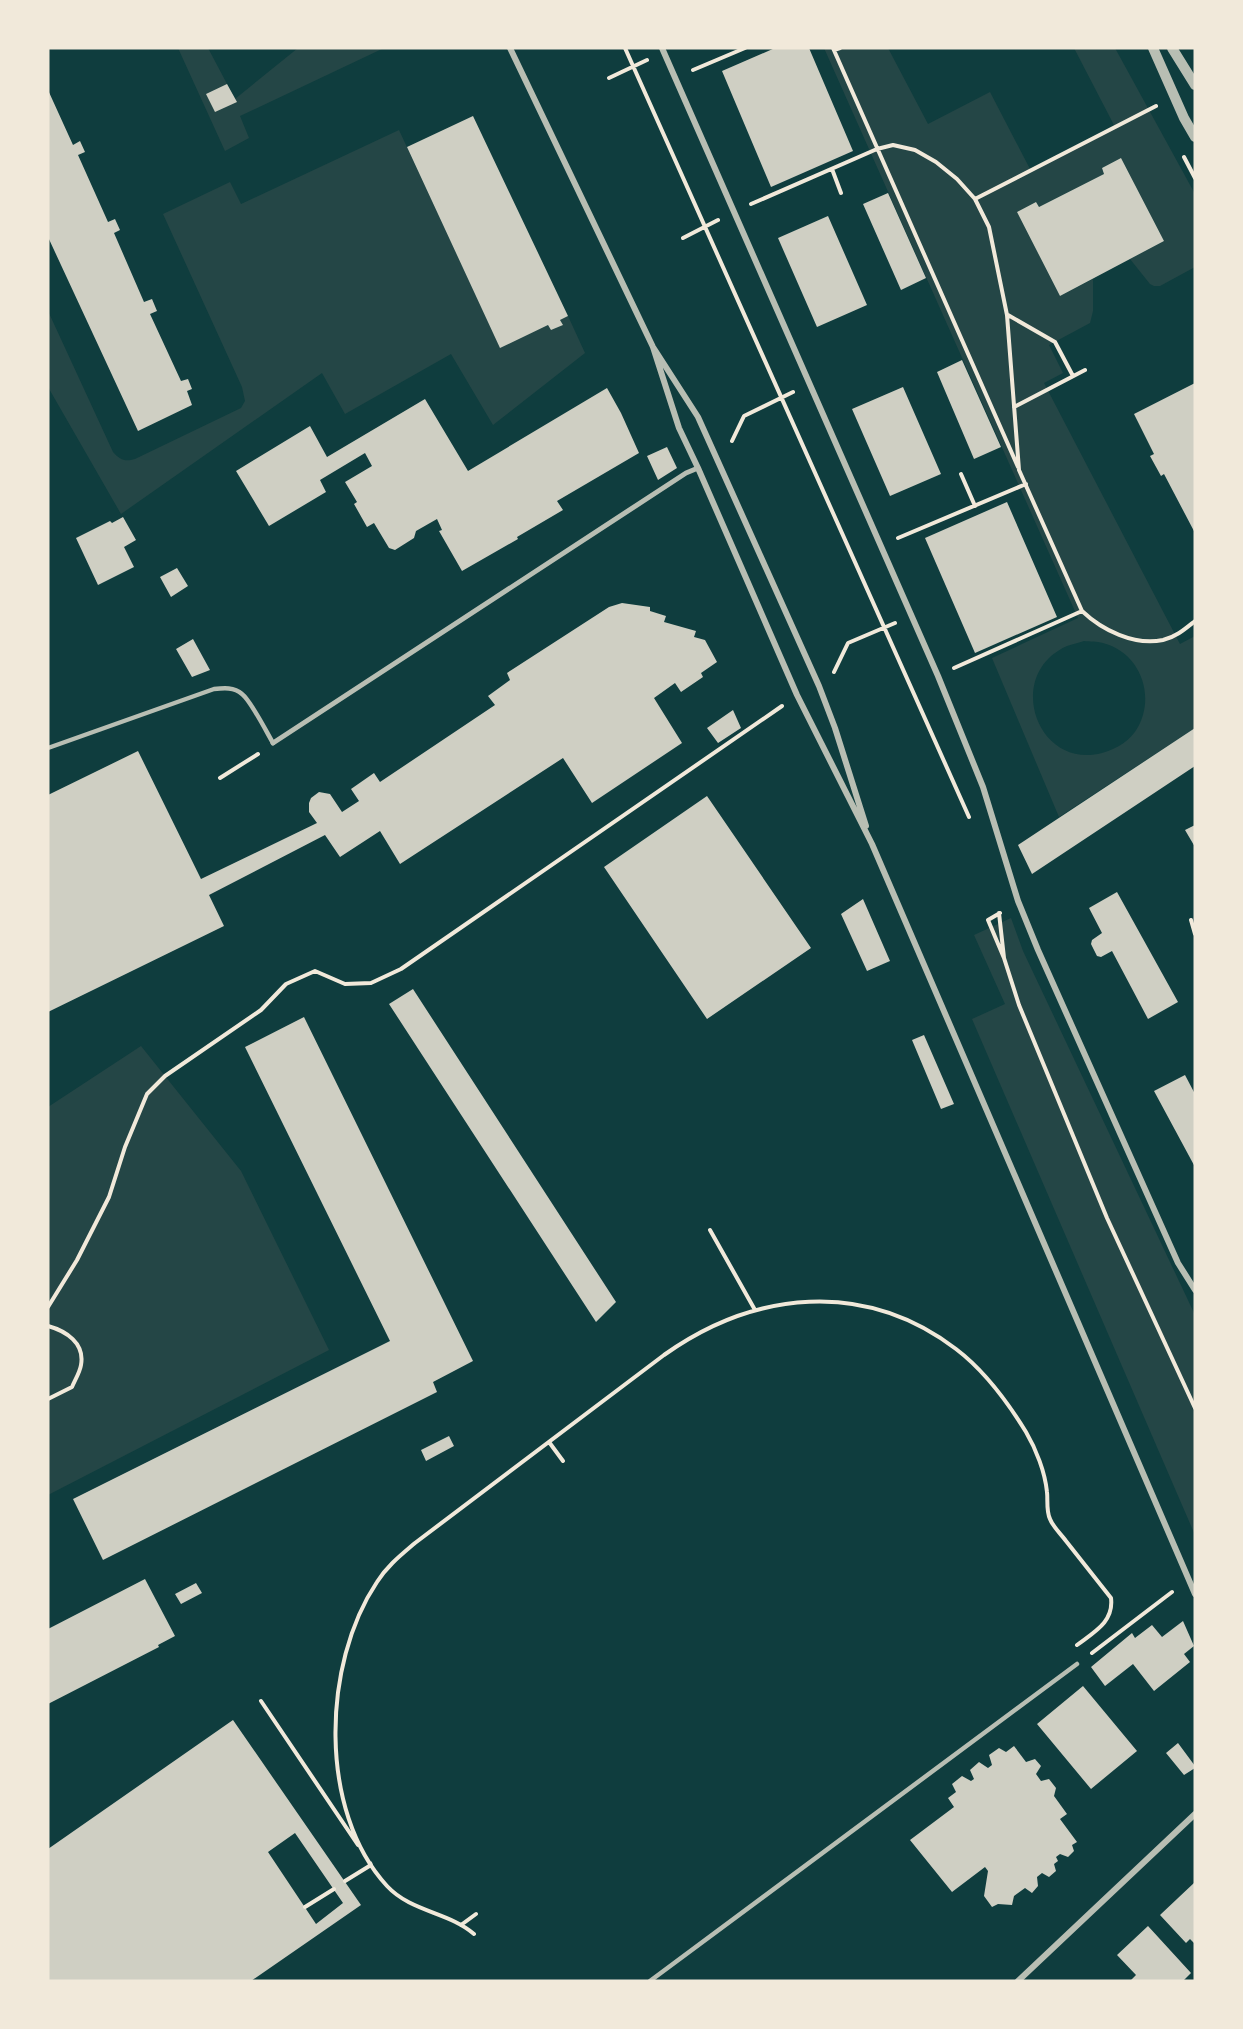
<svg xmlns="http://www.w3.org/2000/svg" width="1243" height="2029" viewBox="0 0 1243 2029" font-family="'Varela Round',sans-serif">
	<rect width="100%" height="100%" fill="#0f3d3e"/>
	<path fill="#244646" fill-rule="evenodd" d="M178,48h30l27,51 63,-51h86l-144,68 9,22 -24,13z
		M824,48h64l40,76 62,-32 40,77 85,-42 -41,-79h41l80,146v73l-35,19h-6l-4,-2 -20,-25 34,-18 -43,-83 -19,10 2,6 -65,33 -3,-5 -19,10 43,84 33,-17v32l-3,12 -41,22 14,28 -19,10 136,261 15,-8v92l-136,89 -67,-159 86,-40zM1084,641c6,1 13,0 19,2 36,9 53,51 35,84 -7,13 -21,22 -36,26 -66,17 -98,-79 -35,-107 5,-2 12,-3 17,-5z
		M399,130l101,217 48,-22 3,5 11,-5 -2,-5 8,-4 17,37 -92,72 -42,-71 -106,60 -23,-41 -201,141 -73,-127v-76l65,141c7,8 12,10 22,7l106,-51 4,-7 -3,-14 -79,-173 67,-32 11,22z
		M1011,918l12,33 172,364v220l-223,-516 33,-15 -31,-69z
		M141,1046l100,125 88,179 -281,145v-388z"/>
	<path fill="#cfcfc3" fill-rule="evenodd" d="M775,48h34l44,103 -82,36 -49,-116z
		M227,84l10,18 -22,10 -9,-18z
		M48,90l25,55 7,-4 5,11 -7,3 30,67 7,-3 5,11 -6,3 30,69 8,-3 5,12 -7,3 31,67 7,-2 4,10 -5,2 5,14 -54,26 -90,-194z
		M473,116l95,200 -8,4 3,5 -12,5 -3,-5 -48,23 -93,-201z
		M1121,158l43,83 -104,55 -43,-84 19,-10 3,5 65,-33 -2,-6z
		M888,193l38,85 -25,12 -38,-86z
		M828,216l39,89 -50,22 -39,-89z
		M962,360l39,87 -27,12 -37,-87z
		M1195,383v150l-31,-59 -3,2 -11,-20 4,-2 -20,-40z
		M903,387l38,87 -51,22 -38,-87z
		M607,388l14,25 18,40 -82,48 6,9 -46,27 1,2 -56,32 -23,-40 3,-1 -5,-11 -21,12 -2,7 -19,12 -6,-2 -15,-25 -7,4 -13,-23 3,-2 -12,-20 27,-16 -7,-13 -45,27 6,12 -57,34 -33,-55 74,-45 17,31 98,-58 43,72z
		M667,447l10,21 -19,12 -11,-24z
		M1007,502l50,115 -82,36 -50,-115z
		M123,517l13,23 -12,7 10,20 -36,18 -22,-47 34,-17 2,2z
		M177,568l11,18 -17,11 -11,-20z
		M622,603l28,4v4l16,5 -2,6 32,9 -2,6 11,3 12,22 -16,11 2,4 -22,15 -6,-9 -21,15 28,45 -90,60 -29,-45 -163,106 -20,-33 -40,26 -15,-22 -116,60 15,31 -176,86v-217l90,-44 63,128 116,-56 -8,-11v-9l2,-5 8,-6 11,2 12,18 17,-11 -8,-12 23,-16 6,9 115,-77 -7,-9 22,-16 -3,-7 102,-66z
		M193,639l17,31 -18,7 -16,-28z
		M733,710l8,18 -23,15 -11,-15z
		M1195,728v38l-163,108 -14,-29z
		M707,796l104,152 -104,71 -103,-152z
		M1195,825v22l-10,-17z
		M1117,892l61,110 -30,17 -36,-68 -11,6 -4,-1 -6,-12 1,-4 10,-7 -13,-25z
		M863,899l27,62 -23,10 -26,-57z
		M413,989l203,313 -20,20 -207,-318z
		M304,1017l169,344 -40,21 4,10 -334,168 -30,-61 317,-158 -145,-294z
		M924,1035l30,69 -13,5 -29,-69z
		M1185,1075l10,19v73l-41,-76z
		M449,1436l5,10 -28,15 -5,-11z
		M145,1579l30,57 -17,9 1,2 -111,57v-75z
		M196,1583l6,10 -21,11 -6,-10z
		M1183,1621l11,25 -10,8 6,8 -36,29 -21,-27 -28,22 -14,-19 41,-34 3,5 17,-13 10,12z
		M1083,1686l54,65 -46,38 -54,-65z
		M233,1720l128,185 -110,76h-203v-132zM295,1833l48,70 -27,21 -48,-72z
		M1178,1743l17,23v2l-11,7 -18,-22z
		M1014,1746l12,16 9,-3 6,7 -5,8 5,7 8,-2 7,9 -2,8 13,18 -7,5 17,23 -5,3 2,6 -6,6 -8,-3 -4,3 2,4 -4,3 2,7 -7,6 -7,-4 -5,4 1,9 -6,7 -7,-5 -11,8 -2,9 -14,-1 -6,3 -8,-11 4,-25 -3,-4 -33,25 -42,-52 44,-33 -6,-9 8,-6 -4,-8 10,-8 9,5 3,-2 -4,-9 9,-8 9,6 4,-3 -3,-10 10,-7 7,4z
		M1195,1882v62l-5,-5 -4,4 -26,-28z
		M1148,1926l43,47 -8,8h-53l6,-6 -19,-20z"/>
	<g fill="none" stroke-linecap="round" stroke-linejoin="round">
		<path stroke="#f1e9da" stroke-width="4" d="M625,48l344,769
			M833,48l185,419
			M834,50l6,-2
			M693,70l52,-22
			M609,78l38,-18
			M1184,157l11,21
			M832,169l9,24
			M975,199l181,-93
			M751,204l126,-55 16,-4 22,5 21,12 21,17 18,20 14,28 18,88 12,155 63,141c20,19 52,35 81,29 13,-3 22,-11 32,-19
			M683,238l35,-18
			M1008,315l47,27 18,34
			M1014,407l71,-37
			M732,441l12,-25 49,-24
			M961,474l14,32
			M898,538l128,-54
			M954,668l128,-57
			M834,672l14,-29 47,-20
			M220,778l38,-24
			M999,913l5,45
			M1000,913l-12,7 16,38 15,47 88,213 88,190
			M1191,920l4,14
			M710,1230l45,80
			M48,1307l29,-47 32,-63 16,-50 22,-53 18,-18 96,-66 25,-26 29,-13 30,13 26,-1 30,-14 381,-263
			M48,1326c18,5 37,17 33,39 -1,7 -6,15 -9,22l-24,12
			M549,1442l14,19
			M1092,1653l80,-61
			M261,1701l97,144
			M345,1881l26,-16 -1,-2
			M305,1907l29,-18
			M461,1925l15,-11
			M474,1934c-25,-22 -63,-22 -87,-48 -69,-75 -65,-222 -10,-304 10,-16 24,-27 38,-39l249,-188c90,-64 200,-76 292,-6 29,22 51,52 70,83 10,17 19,40 21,60 1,8 -1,19 3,27 3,8 11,15 16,22 15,19 30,38 45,57 3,24 -17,34 -34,47"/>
		<path stroke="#b8beb3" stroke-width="4.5" d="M48,748l166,-59c10,-1 20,-2 28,5 9,7 24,37 31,49
			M650,1981l427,-317"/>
		<path stroke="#b8beb3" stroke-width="5" d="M273,743l413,-270 12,-5"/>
		<path stroke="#b8beb3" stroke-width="6" d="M510,48l143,299 45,70 121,269 16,42 31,98
			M662,48l276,628 45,111 35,114 20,49 140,313 17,27
			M653,347l26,81 19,40 99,227 75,149 323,750
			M1018,1981l177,-167"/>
		<path stroke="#b8beb3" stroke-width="10" d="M1153,48l31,70 11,19
			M1172,48l23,37"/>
	</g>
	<rect width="1243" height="2029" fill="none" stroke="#f1e9da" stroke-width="99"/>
</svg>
